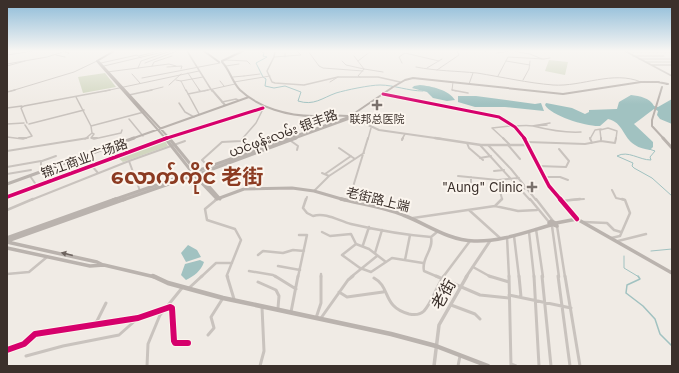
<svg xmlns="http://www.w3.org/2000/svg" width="679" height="373" viewBox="0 0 679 373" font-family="Inter,'Noto Sans SC','Noto Sans Myanmar',sans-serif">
	<rect width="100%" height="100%" fill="#f0ebe5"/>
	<path fill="#d1d6bf" d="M549,60l19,2 -3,13 -20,-4z
		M105,73l11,14 -33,6 -5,-16z
		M164,139l4,7 -45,16 -6,-5z"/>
	<path fill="#a1c2c1" d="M420,85c11,1 29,5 35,15l-8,1 -14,-3 -6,-6 -15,-4 2,-2z
		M631,95c9,1 19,3 23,11l4,1 14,-8v25l-12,-5 -3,-4 1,-4 -4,-2c-7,5 -13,10 -20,15l19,18v5l-3,3c-5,-1 -11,-2 -15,-5 -12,-7 -12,-23 -27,-26l-8,7c-12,1 -49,-10 -55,-21l1,-2 26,5 13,6 4,-2v-2l28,-1 2,-7z
		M458,96h18l59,8 6,-1 3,8 -39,-4h-30l-17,-5z
		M188,245l9,5 4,7 -15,5 -5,-9z
		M200,260l4,2c-3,9 -10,14 -18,18l-5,-5 4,-11z"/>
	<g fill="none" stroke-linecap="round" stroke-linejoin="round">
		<path stroke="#a1c2c1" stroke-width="1" d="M260,51l4,2 -1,3 4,1 -11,6 7,14 3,2 -1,7 9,2 11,-2 16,6 -3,9c16,5 24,-3 38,-8 10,-3 34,-8 44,-8 14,0 28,6 43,6
			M649,149l6,2 -5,6 1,3c-12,0 -23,-10 -34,-4l16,7 -1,3 2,2 18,10 20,18
			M651,251l21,-2
			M624,256v12l15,9"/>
		<path stroke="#a1c2c1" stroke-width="1.5" d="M638,276l2,3 -13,6 -1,8 17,13 12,13 5,15 12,12"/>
		<path stroke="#c9c3be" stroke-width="1" d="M285,51v6
			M308,51l11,15 4,2 40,3
			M513,51l17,3 12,5
			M65,52l4,1 -1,1
			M485,52l2,-1
			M626,52h46
			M497,53l13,-2
			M7,55l26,-4
			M56,55l9,2
			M139,56l20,-5
			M354,56l10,13 -6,7 2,1
			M633,56h31
			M274,57l27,-2 -4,-4
			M544,59l6,-1
			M639,59h33
			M225,60l22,1 3,3
			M342,61l4,4 18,4
			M358,61l13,-10
			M506,61l24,4
			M646,62h26
			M101,63l36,-8 4,3
			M145,63l32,-12
			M402,63l-3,-6 6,-4 34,8
			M7,64l40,-7 19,-6
			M7,66l18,-5
			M104,66l63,-15
			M152,66l2,-4 18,-6
			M226,66l13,-2
			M167,67l15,-1 -1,3
			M416,67c20,4 41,4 61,6 25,4 51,10 76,12 29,2 60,-15 88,-3
			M138,68l3,-7 30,-10
			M427,68l15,-9
			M364,69l19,3
			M437,70l22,-15 -2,-4
			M107,72l62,-8 7,2
			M188,73l12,18
			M132,74l8,9
			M244,76l16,-2
			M498,76l10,-19 36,2
			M233,77l11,-1
			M142,78l78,-15
			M176,80l5,1 5,10
			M523,80l6,-11 1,-8
			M181,81l22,-4
			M220,81l4,5
			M234,82l36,-6
			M330,82l8,-5
			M453,82l-1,8 4,1
			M469,84l4,-11
			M169,85l12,-11
			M11,91l63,-19 23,-11
			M105,91l94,-20
			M147,91l16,-4
			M204,91l31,-7"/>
		<path stroke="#c9c3be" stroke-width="1.5" d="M186,90l13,24
			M199,90l1,1
			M452,90l16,3
			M7,92l8,-2
			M188,94l20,-4
			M129,95l23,-5
			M76,97l15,29 1,7 -7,6
			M222,102l14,-3 2,1
			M179,103l6,9 9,5
			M7,108l15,-2
			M129,119l14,17
			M27,123l-6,-15 3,-2 86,-16
			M7,124l17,-1
			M29,124l55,-14
			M547,125l-15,1 18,-3
			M91,126l53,-14
			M513,126c6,0 14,-1 20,0 16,4 31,7 48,6
			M92,133l2,1 -3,4 3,1 27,-6 1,-3
			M7,137l16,2 9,-3 -7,-11
			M164,139l99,-31
			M242,139l14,-16 7,-14
			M368,139l3,-11
			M402,139l3,-5
			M504,139l-12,-11 19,-2
			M590,139l5,-9 6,-1
			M601,139l-1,-9 8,-2 9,3 -1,8"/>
		<path stroke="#c9c3be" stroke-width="2" d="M19,138h7
			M92,138h5
			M503,138l6,6
			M590,138l2,5
			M601,138v3
			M402,140l1,-2
			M291,141l7,5 -1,4
			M601,141l14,2 1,-5
			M527,142l58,2 16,-3
			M467,143l2,5 14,12
			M480,145l50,55
			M488,145l23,24 25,31
			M508,145l12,14
			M339,148l16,11
			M7,151l81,-13
			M480,158l11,-2
			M42,161l14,-5
			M129,161l11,30
			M172,164l-1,7 5,7
			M92,166l6,7
			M538,166l28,1 3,-6 -10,-12
			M7,167l34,-6v11
			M209,167l-7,-7 20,-18 19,-1 2,-3
			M494,171l10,-1
			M322,173l7,3
			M7,174l24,-4
			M325,174l26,-18
			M30,176l7,10
			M458,176l40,4 21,-2
			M471,177v8
			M544,177h16l8,3
			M492,180l8,11 2,8 -1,1
			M499,189h28
			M612,190l4,8 9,2
			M314,191l15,-15 35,-23
			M7,197l160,-59
			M31,200l98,-39 56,-20
			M215,200l2,-1
			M306,200l1,-3
			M362,200l-7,-4 -3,-6 16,-52
			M569,200l15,-1"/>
		<path stroke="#c9c3be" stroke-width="2.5" d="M217,199l-12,10 2,11 28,9 6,11 -14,35 1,2
			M306,199l-3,9 4,5 6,3c13,-4 26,5 38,8 26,6 53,11 80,13
			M360,199l17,7
			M530,199l19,23
			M536,199l17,22
			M562,201l18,-2
			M495,206l23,5 19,-1
			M7,210l26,-11
			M469,210l31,28
			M413,218l82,-12 7,-7
			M584,222l23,1 7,7 7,2
			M552,226l7,51
			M557,226l8,51
			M536,229l7,48
			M322,232l8,4 21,-2 5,10 13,5 17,13
			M437,232l-6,5c3,13 -10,21 -7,34l14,6
			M529,232l5,45
			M514,236l5,41
			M507,237l2,40
			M611,238l9,-2 10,-23 -5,-13 -3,-1
			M618,241l28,-7
			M356,244l-14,11 18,13 11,4 21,-14 31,5
			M363,245l6,-18
			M375,253l7,-23
			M258,255l5,-4 20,2 10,-3 11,1
			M405,260l5,-25
			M278,266l22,4
			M473,267l18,10
			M249,271l24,4 3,2
			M7,274l22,-2 18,-15
			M321,274v3
			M201,277l15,-14h16
			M298,277l9,-42h-8
			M351,277l26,-21
			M443,277l27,-36"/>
		<path stroke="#c9c3be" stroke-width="3" d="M227,276l7,23
			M275,276l21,13
			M436,276l44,19 29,3
			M489,276l20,6
			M509,276l2,90
			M519,276l2,21
			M534,276l5,90
			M542,276l9,90
			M558,276l12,90
			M565,276l15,90
			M374,278c17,9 8,29 35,36 5,1 11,1 15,-3 9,-10 12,-24 20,-35
			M258,282l18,8 3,6 -1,12
			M189,288l13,-12
			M339,292l8,5 36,-5
			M509,295l62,13
			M451,305l24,9 5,5
			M291,312l7,-36
			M316,318l5,-15v-27
			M321,318l27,-38 5,-4
			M92,325l5,-4 9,-18
			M208,335l6,-7 -3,-11 12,-19
			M7,350l17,-6 11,-10 103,-16 32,-11 2,1 2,33 1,2h13
			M26,356l37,-10 56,-11 18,-16
			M511,364l5,2
			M147,366l1,-22 12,-29 22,-27
			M260,366l4,-15 -2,-44
			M458,366l2,-10"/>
		<path stroke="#c9c3be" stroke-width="1.5" d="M187,51l25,40
			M275,51l-1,6 -7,14 5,11 3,1 29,2 34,-8h40l22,5
			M625,51l47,25
			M652,65h20"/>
		<path stroke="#c9c3be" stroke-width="2" d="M212,90l13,15
			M383,94l116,23 16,10 10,12
			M351,117l28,13 63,9"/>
		<path stroke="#c9c3be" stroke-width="2.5" d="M435,138l46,7h47
			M524,138l25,48 12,14"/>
		<path stroke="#c9c3be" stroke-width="3" d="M560,199l16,20
			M466,277l24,-36"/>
		<path stroke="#c9c3be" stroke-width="3.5" d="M434,366l5,-41 28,-49"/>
		<path stroke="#bab3ae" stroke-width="2" d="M114,51l-17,10 69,78
			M204,51l15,11
			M222,61l21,-10
			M99,62l71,77
			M222,62c8,8 10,20 18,28 19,18 48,26 74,26 12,0 23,-1 34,0
			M658,82l10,2h-2
			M662,87l-10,33v6l12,13
			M131,139l118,-42
			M286,139l63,-22 44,-30 12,-7 8,-2 150,16 78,-12h18
			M293,139l58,-21"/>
		<path stroke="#bab3ae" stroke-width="3" d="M165,138l27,34
			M169,138l27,33
			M663,138l9,10
			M197,171l92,-33
			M198,174l22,25
			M199,174l97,-36
			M195,176l22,23 27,-10 48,-1 22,3 31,9
			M7,184l127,-46
			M113,200l78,-27
			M123,200l69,-24"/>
		<path stroke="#bab3ae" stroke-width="3.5" d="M341,199c20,5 43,8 62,16 24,9 44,25 71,26 26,1 52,-9 77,-16
			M551,221l5,2 1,3 -8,-3z
			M556,223l21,-4 95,54
			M7,238l109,-39
			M7,241l118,-42
			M7,242l90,20 6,3
			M7,248l83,18 14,-1 51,12"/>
		<path stroke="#bab3ae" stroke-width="4.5" d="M153,276l15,7 55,15 168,36 45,12 52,20"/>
		<defs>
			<path id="cycleway-far3" d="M383,94l116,23 16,10 10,12
				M164,139l99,-31"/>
			<path id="cycleway-far2" d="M524,138l25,48 12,14
				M7,197l160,-59"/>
			<path id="cycleway-far1" d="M560,199l17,20"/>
			<path id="cycleway" d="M7,350l17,-6 11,-10 103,-16 32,-11 2,1 2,33 1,2h13"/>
		</defs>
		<use href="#cycleway-far3" stroke="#fbf5ee" stroke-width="5"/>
		<use href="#cycleway-far2" stroke="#fbf5ee" stroke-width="6"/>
		<use href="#cycleway-far1" stroke="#fbf5ee" stroke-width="7"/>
		<use href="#cycleway" stroke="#fbf5ee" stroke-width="8"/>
		<use href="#cycleway-far3" stroke="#d6006c" stroke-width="3"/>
		<use href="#cycleway-far2" stroke="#d6006c" stroke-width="3.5"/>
		<use href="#cycleway-far1" stroke="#d6006c" stroke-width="4.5"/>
		<use href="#cycleway" stroke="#d6006c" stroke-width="6"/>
	</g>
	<defs><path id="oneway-solid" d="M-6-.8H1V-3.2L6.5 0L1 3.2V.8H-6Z"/></defs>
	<use fill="#6e645f" href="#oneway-solid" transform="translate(67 254) rotate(-166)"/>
	<linearGradient id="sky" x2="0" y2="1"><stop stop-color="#8bbad8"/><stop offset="0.49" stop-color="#f8f6f3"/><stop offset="1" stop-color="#f8f6f3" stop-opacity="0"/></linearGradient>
	<rect width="679" height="104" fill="url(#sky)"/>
	<g fill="#7a716c" stroke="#fbf5ee" stroke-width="1.5">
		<path d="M375 99h4v4h4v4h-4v4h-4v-4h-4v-4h4z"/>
		<path d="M530 181h4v4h4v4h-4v4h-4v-4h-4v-4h4z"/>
	</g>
	<g text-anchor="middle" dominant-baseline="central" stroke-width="4" stroke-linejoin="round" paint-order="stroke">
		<g font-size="11" fill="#3b302b" stroke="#fbf5ee">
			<text x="377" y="119">联邦总医院</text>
		</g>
		<g font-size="13" fill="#3b302b" stroke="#fbf5ee">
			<text transform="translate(283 133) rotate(-20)">ယင်ဖုန်းလမ်း 银丰路</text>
			<text transform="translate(84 158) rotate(-20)">锦江商业广场路</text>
			<text transform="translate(378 199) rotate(14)">老街路上端</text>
		</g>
		<g font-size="13" fill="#3b302b" stroke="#fbf5ee" text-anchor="end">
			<text x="523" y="187">"Aung" Clinic</text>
		</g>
		<g font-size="16" fill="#3b302b" stroke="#fbf5ee">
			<text transform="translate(443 294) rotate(-60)">老街</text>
		</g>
		<g font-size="21" font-weight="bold" fill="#8c3b22" stroke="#fbf5ee">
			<text x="187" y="176">လောက်ကိုင် 老街</text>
		</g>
	</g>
	<rect width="679" height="373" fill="none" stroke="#3b302b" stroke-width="16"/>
</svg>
